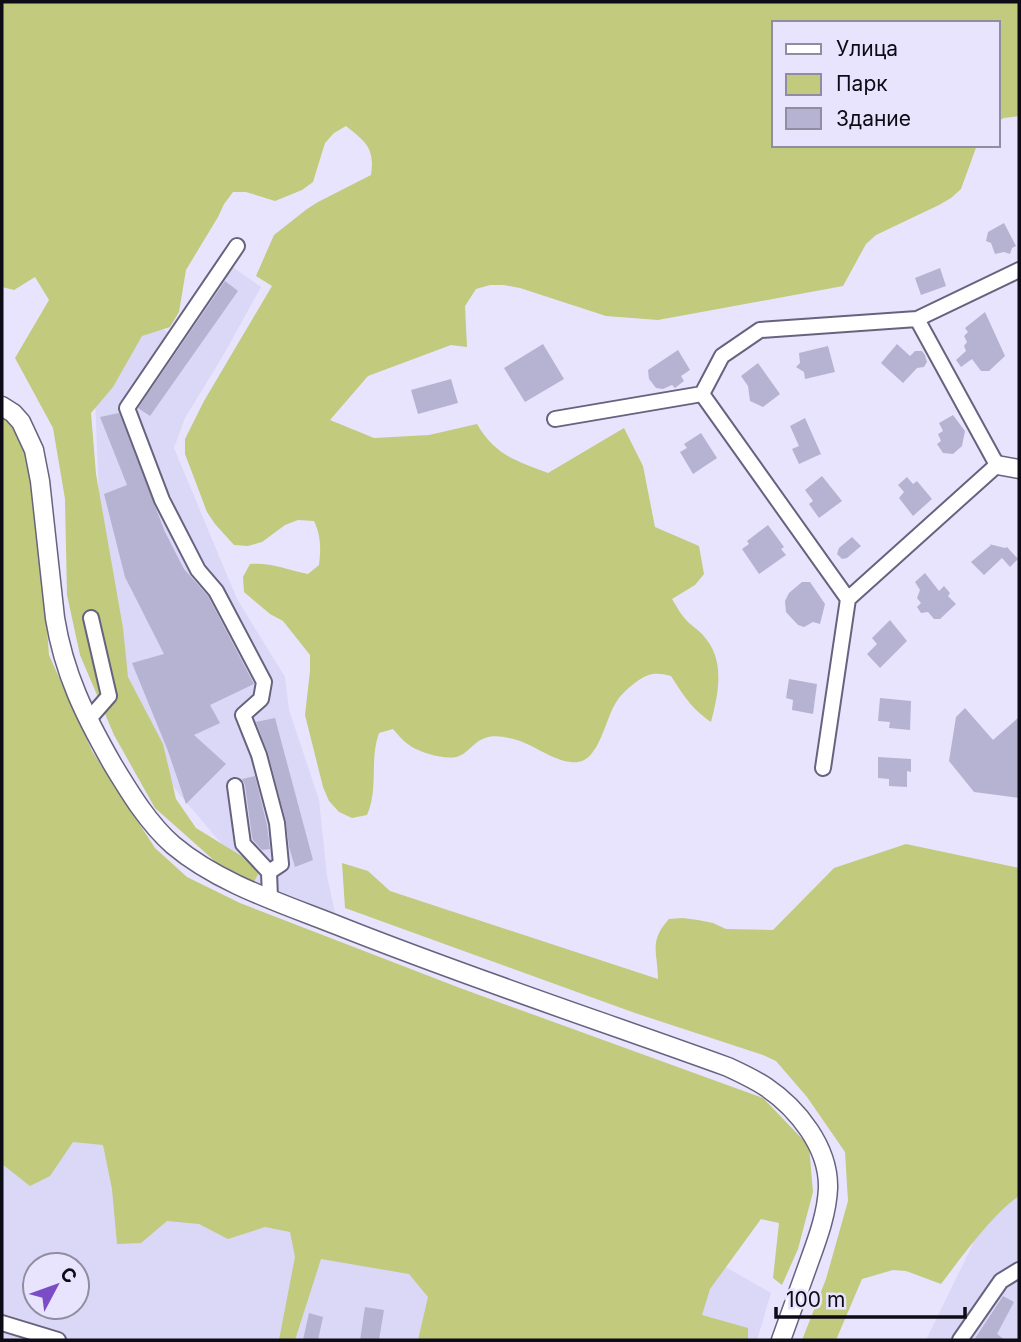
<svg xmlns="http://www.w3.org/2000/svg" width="1021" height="1342" viewBox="0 0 1021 1342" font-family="Inter,sans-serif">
	<rect width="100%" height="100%" fill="#e8e4fe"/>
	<path fill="#dbd7f6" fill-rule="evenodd" d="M224,261l37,26 -37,67 -39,64 -11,30 63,151 48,78 4,33 30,90 8,76 8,37 -81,-31 -96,-113 -47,-78 -12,-191 -4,-104 53,-78 26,19z
		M2,1093l692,156 77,44 -14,47h-755zM35,1265h42v42h-42z
		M1019,1175v165h-93l64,-131z"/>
	<path fill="#c1ca7d" d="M2,2h1017v114l-15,2 -6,3v-98h-224v122h203l-16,44 -10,9 -12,7 -63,30 -10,9 -23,42 -185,34 -52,-4 -86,-28 -16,-3h-14l-14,4 -11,17 2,41 -16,-2 -83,31 -38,44 44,18 55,-3 48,-11c18,31 39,37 71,49l76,-45 19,38 12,61 44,19 5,28 -9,11 -23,14c5,8 9,16 16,23 4,4 9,7 13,11 25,25 18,58 10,89 -20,-14 -27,-26 -40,-46 -16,-4 -22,-3 -35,6 -9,7 -17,14 -22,24 -8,14 -15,49 -32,55 -19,7 -47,-16 -65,-21 -15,-4 -28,-7 -41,3 -5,4 -11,11 -17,13 -11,5 -37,-3 -47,-9 -8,-5 -13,-11 -19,-18l-14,4c-10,28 0,55 -12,82l-15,3 -13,-6 -10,-11 -6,-14 -18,-72 5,-44v-16l-27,-34 -13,-7 -26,-22 -1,-15 7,-13c20,-2 38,6 58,10l11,-9c2,-17 2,-29 -5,-44l-16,-1 -13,5 -23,17 -14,4 -14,-1 -19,-21 -8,-12 -22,-58v-15l19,-38 68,-115 -16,-10 18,-41 33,-26 11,-7 53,-27c4,-27 -5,-33 -25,-49l-12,7 -9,10 -12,39 -11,8 -27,11 -29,-9h-13l-9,12 -6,13 -32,53 -7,42 -9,15 -28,9 -29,51 -22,26 5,61 27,154 5,49 35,67 13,55 20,29 65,40 -7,14 -37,-19 -62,-55 -41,-73 -34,-80 -13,-60 -2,-96 -12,-71 -38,-70 34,-58 -14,-23 -21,13 -12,-3z
		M2,416l5,1 15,26 14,49 13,163 43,96 63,97 32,29 53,26 220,85 303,110 46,48 4,46 -15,57 -16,36 -9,-7 6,-55 -18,-4 -51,70 -8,26 46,13v12h-330l10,-43 -19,-23 -88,-15 -26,81h-16l16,-83 -5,-25 -25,-5 -37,12 -29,-15 -32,-3 -26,22 -24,1 -5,-55 -9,-44 -30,-3 -23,34 -20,10 -28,-22z
		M906,844l113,24v328c-26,17 -58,62 -78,88l-35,-13 -13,-1 -31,9 -26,61h-34l24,-61 22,-78 -3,-49 -38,-55 -31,-36 -13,-6 -128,-42 -290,-105 -3,-45 26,8 22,20 268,88c0,-26 -10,-37 11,-60l14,-1 15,2 15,3 13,6 47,1 61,-62z"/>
	<path fill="#b6b2d1" d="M1004,223l12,23 -4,2 -2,6 -6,-2 -9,2 -4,-11 -5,-2 2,-9z
		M940,268l6,18 -25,9 -6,-17z
		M225,281l13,10 -88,125 -12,-8z
		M985,312l20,44 -16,15h-8l-9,-12 -11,8 -5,-7 10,-9 -2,-5 3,-4 -3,-6 4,-4 -3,-4z
		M543,344l21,35 -39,23 -21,-34z
		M897,344l13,12 5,-5h7l3,4 2,7 -3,5 -7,1 -14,15 -22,-20z
		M828,346l7,26 -30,7 -1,-7 -8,-5 4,-4 -1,-10z
		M678,350l12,20 -9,6 3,5 -9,7 -3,-3 -9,4 -7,-1 -7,-9 -1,-9z
		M758,363l22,31 -17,13 -13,-6 -2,-15 -7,-10z
		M451,379l7,24 -40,11 -7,-24z
		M119,413l46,119 19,37 24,27 46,88 -44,21 10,18 -26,12 32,29 -40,40 -18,-53 -36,-88 32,-9 -39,-77 -21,-83 23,-9 -27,-68z
		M953,415l12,16 -3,15 -9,8 -10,-1 -6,-9 4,-3 -3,-7 5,-3 -4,-8z
		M805,418l16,36 -22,10 -7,-15 7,-3 -9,-20z
		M701,433l16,25 -24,16 -13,-22 7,-4 -3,-4z
		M822,476l20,25 -23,17 -10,-14 4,-3 -8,-11z
		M907,477l6,7 4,-3 15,18 -19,17 -14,-18 5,-6 -6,-7z
		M768,525l16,22 -3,2 5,6 -27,19 -17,-25 7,-5 -2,-3z
		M852,537l9,9 -14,12 -5,1 -5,-5 2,-6z
		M989,544l16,4 2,-1 11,12 -8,8 -8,-9 -18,17 -13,-13 20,-17z
		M925,573l14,18 5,-5 6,7 -2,3 8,8 -16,15h-6l-6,-7 -7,1 -4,-6 4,-4 -4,-5 3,-8 -5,-8z
		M802,582h8l15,22 -5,20 -7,-2 -9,5 -6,-2 -12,-13 -1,-11 4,-8z
		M890,620l17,21 -27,27 -13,-14 10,-10 -5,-6z
		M789,679l28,5 -4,30 -21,-4 1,-10 -7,-2z
		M880,698l31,3 -1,29 -21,-2 1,-6 -12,-1z
		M965,708l28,32 26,-23v81l-45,-6 -25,-31 7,-44z
		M275,718l38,142 -18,7 -6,-20 -3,-26 -18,-68 -12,-31z
		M878,757l33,2v13l-4,-1v16l-18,-1v-7l-11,-1z
		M255,776l12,49 3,24 -8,1 -9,-10 -1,-3 -7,-52 -3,-6z
		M1003,1296l11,6 -17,32 8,6h-31z
		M365,1307l19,3 -5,30h-19z
		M309,1313l14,4 -5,23h-15z"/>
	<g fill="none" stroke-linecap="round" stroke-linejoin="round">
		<defs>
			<path id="minor" d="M237,246l-110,162 35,92 36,70 18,21 48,91 -3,17 -18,16 16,40 18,68 4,41 -12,8 1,26
				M702,394l146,205 -25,169
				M555,419l147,-25 20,-38 38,-26 157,-11 102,-49
				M848,599l149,-134 -80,-146
				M88,720l21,-24 -18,-78
				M235,786l8,58 26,28
				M2,1323l56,17
				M960,1340l41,-59 18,-11"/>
			<path id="major" d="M2,406l11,7 8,9 13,28 6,31 15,137c9,56 30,98 58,147 17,28 35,58 60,80 46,39 111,59 166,81 128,51 259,94 389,141 13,6 26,12 38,20 31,21 63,60 62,101 -1,26 -11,52 -20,77 -9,25 -18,50 -27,75
				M997,465l22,4"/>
		</defs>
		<use href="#minor" stroke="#67637e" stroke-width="18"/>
		<use href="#major" stroke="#67637e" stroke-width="21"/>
		<use href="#minor" stroke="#fff" stroke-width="14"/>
		<use href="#major" stroke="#fff" stroke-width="18"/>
	</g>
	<rect width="1021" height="1342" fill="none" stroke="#0d0b15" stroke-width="7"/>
	<rect x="772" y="21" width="228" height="126" fill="#e8e4fe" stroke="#908da1" stroke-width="2"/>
	<rect x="786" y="44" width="35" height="10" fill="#ffffff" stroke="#908da1" stroke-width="2"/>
	<text x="836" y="56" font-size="21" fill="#0d0b15">Улица</text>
	<rect x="786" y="74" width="35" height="21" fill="#c1ca7d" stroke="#908da1" stroke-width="2"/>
	<text x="836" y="91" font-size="21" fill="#0d0b15">Парк</text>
	<rect x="786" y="108" width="35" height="21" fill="#b6b2d1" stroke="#908da1" stroke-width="2"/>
	<text x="836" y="126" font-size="21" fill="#0d0b15">Здание</text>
	<g transform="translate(56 1286) rotate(49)"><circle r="33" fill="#e8e4fe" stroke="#908da1" stroke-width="2"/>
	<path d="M0-5L12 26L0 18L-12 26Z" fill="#7a4dc6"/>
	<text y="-10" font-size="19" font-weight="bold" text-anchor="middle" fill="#0d0b15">С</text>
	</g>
	<path d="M776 1307v10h189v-10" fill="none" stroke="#0d0b15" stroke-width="3.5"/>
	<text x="786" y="1307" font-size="21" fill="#0d0b15" stroke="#e8e4fe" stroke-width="5" paint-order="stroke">100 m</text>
</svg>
